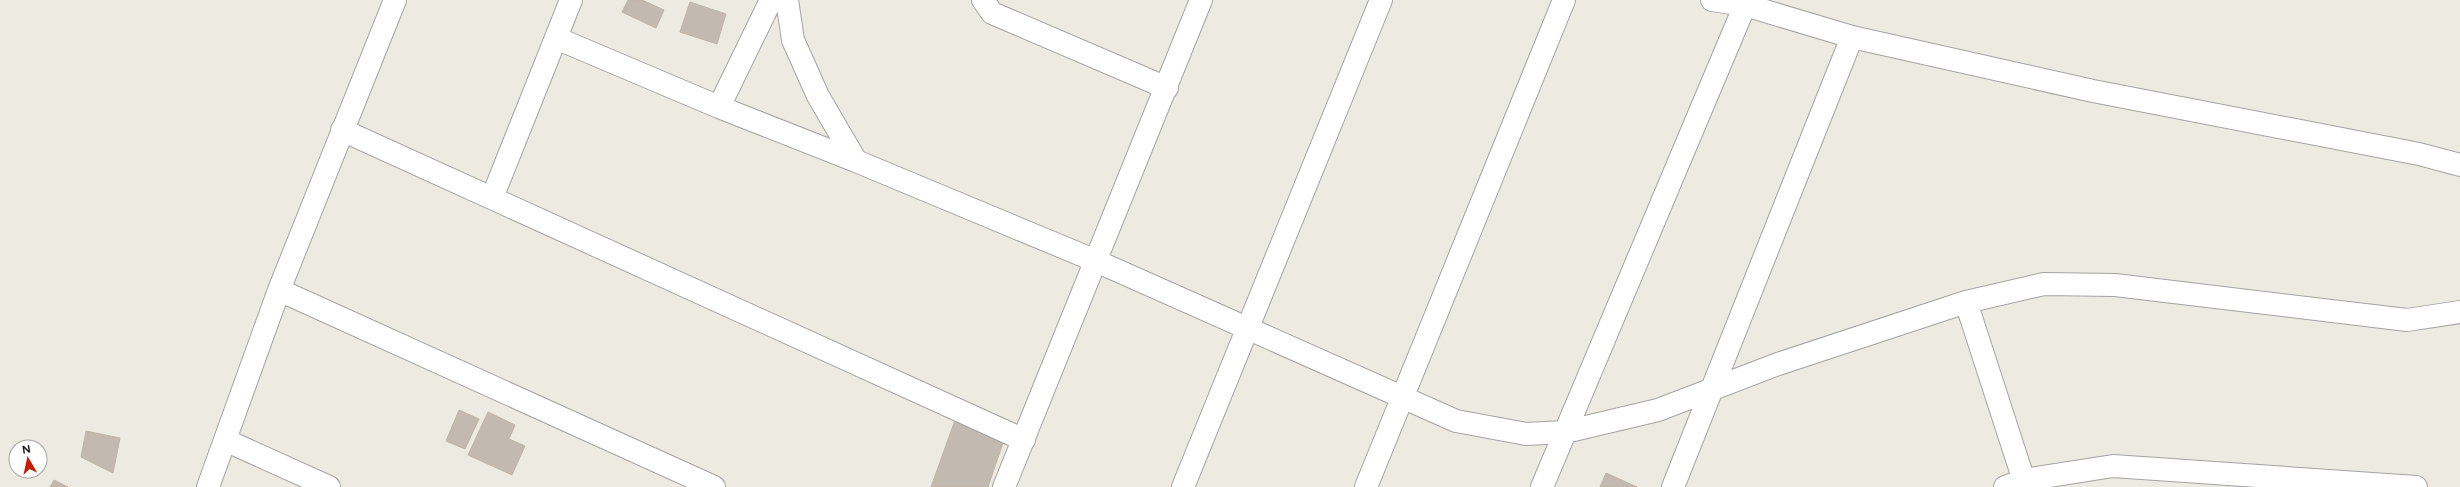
<svg xmlns="http://www.w3.org/2000/svg" width="2460" height="487" viewBox="0 0 2460 487" font-family="Figtree,sans-serif">
	<rect width="100%" height="100%" fill="#edebe1"/>
	<path fill="#c2bab0" stroke="#bfb4a3" d="M628,0h14l22,10 -8,18 -34,-16z
		M690,2l36,12 -9,30 -37,-12z
		M459,410l20,9 -14,30 -19,-8z
		M488,412l27,13 -6,14 16,7 -13,29 -44,-20z
		M955,420l50,17 -17,50h-57z
		M86,431l34,7 -7,35 -32,-16z
		M1606,473l31,14h-37z
		M54,480l14,7h-18z"/>
	<g fill="none" stroke-linecap="round" stroke-linejoin="round">
		<defs>
			<path id="minor" d="M787,0l6,40 25,56 38,65 240,100 360,160 70,13 39,-2 93,-22 120,-46 188,-62 78,-18 71,1 292,35 53,-8
				M983,0l9,13 175,75
				M1712,0l33,5 107,32 241,54 326,63 41,11
				M556,38l163,69 137,54
				M719,107l52,-107
				M342,130l682,310
				M492,198l79,-198
				M279,290l435,197
				M1966,302l60,185
				M225,440l104,47
				M208,487l71,-197 116,-290
				M1004,487l197,-487
				M1183,487l198,-487
				M1366,487l198,-487
				M1542,487l203,-482
				M1673,487l179,-450
				M2005,487l19,-7 89,-14 303,21"/>
		</defs>
		<use href="#minor" stroke="#a3a3a3" stroke-width="24"/>
		<use href="#minor" stroke="#fff" stroke-width="22"/>
	</g>
	<g transform="translate(28 459) rotate(351)"><circle r="19" fill="#ffffff" stroke="#a4a4a4"/>
	<path d="M0-3L7 15L0 10L-7 15Z" fill="#c71d00"/>
	<text y="-6" font-size="11" font-weight="bold" text-anchor="middle" fill="#1c1c1c">N</text>
	</g>
</svg>
